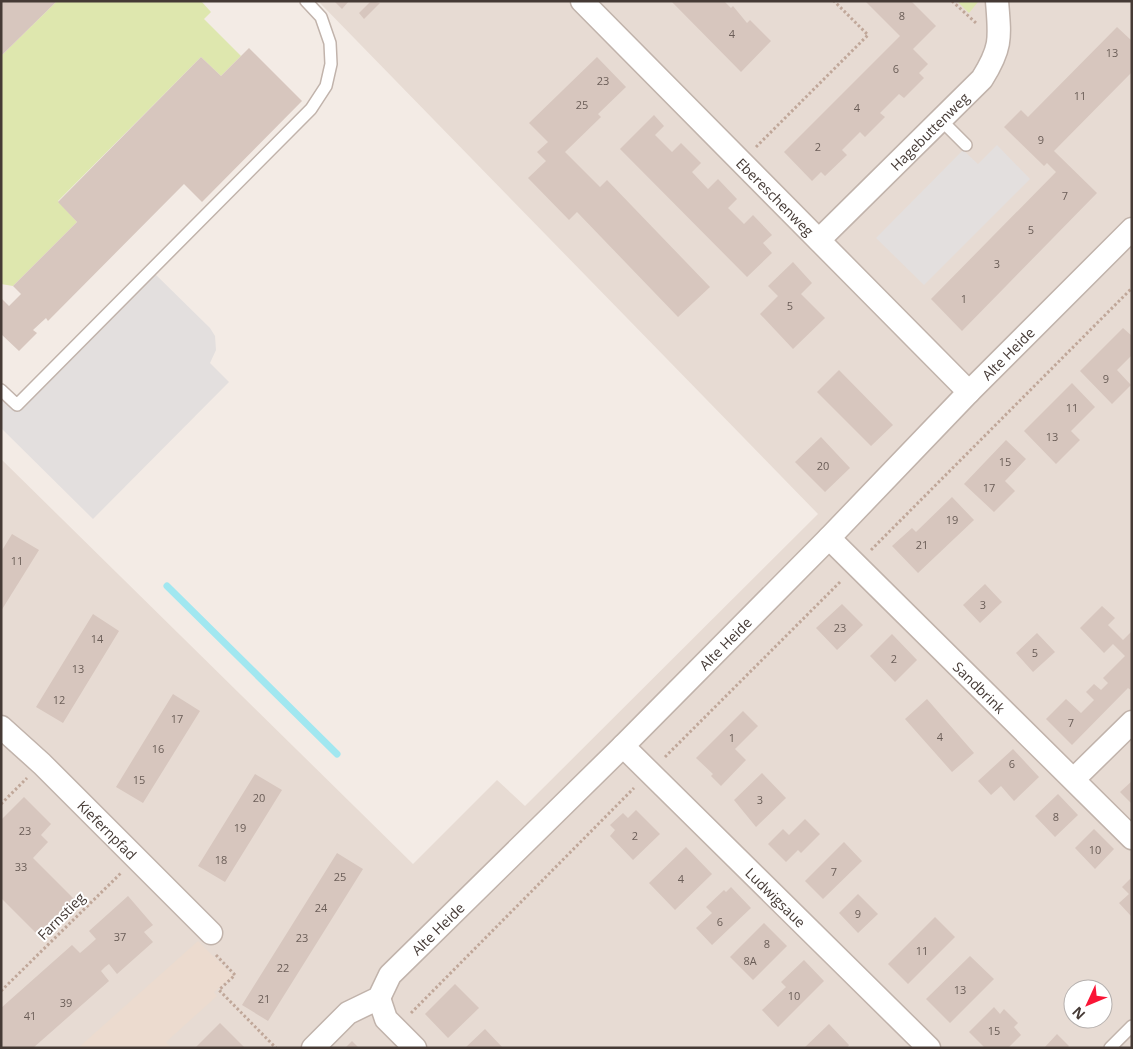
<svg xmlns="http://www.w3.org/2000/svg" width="1133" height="1049" viewBox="0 0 1133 1049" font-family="'Open Sans',sans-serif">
	<rect width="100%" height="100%" fill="#f3ebe5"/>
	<path fill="#e7dbd3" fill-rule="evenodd" d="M318,1h814v1047h-1131v-589l412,405 84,-84 28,26 293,-292zM1073,989h30v30h-30z"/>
	<path fill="#ecdbcf" d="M198,941l35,35 -19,16 3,4 -51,46 5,6h-93z"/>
	<path fill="#dee7ae" d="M57,1h144l10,11 -7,7 37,37 -20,20 -20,-19 -143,144 19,21 -64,64 -12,-2v-228z
		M957,1h21v1l-9,11z"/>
	<path fill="#e3dfde" d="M997,145l33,34 -106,106 -48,-47 87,-88 15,14z
		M151,270l59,58 5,8 1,14 -6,13 19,19 -136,137 -92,-91v-38l16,15z"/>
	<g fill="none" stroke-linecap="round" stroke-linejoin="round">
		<path stroke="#a1e7f0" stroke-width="7" d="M167,586l170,168"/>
	</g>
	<path fill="#d7c6be" d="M1,1h56l-56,55z
		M334,1h15l-7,8z
		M371,1l9,2 -16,16 -5,-6z
		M671,1h53l7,7 2,-2 14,17 3,-3 21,21 -30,31z
		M865,1h46l25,25 -23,23 15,15 -9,9 5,5 -20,20 -5,-4 -19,19 5,4 -20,20 -5,-5 -18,18 5,5 -22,21 -4,-4 -9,9 -28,-29 116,-116z
		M1117,27l15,14v31l-78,79 43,42 -135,138 -31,-32 125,-127 -9,-9 -3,3 -40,-39 17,-17 7,7z
		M249,48l53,53 -100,101 -18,-18 -136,137 -2,-3 -13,12 4,3 -18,18 -18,-17v-36l8,8 12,-12 -8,-8 64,-64 -19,-20 143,-145 20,19z
		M597,57l29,30 -28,27 3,3 -36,35 35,35 7,-7 103,107 -32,30 -101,-105 -8,8 -41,-42 18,-17 -9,-9 11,-10 -19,-19z
		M654,115l10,11 -9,9 17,17 9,-9 20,20 -9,9 16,17 10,-10 19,20 -9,9 16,16 9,-9 19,20 -9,8 9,10 -25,24 -127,-128z
		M793,262l19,21 -11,11 24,24 -32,31 -33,-35 18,-18 -10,-10z
		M1123,328l9,8v19l-15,15 14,15 -19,19 -32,-33z
		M839,370l54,55 -22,21 -54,-54z
		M1072,383l23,24 -24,24 9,9 -24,24 -32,-33z
		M821,437l29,31 -25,24 -30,-30z
		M1006,440l20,19 -21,22 10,10 -21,21 -30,-28z
		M952,497l22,23 -56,53 -26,-27 20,-18 4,4z
		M12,534l27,16 -38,61v-59z
		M985,584l17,18 -22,21 -17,-18z
		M842,604l21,21 -26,25 -21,-22z
		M1102,606l13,12 -7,7 15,15 9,-9v60l-4,-3 -56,57 -26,-26 20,-20 15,14 13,-13 -8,-8 8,-8 7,6 7,-7 -5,-5 22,-22 -12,-12 -9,9 -24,-25z
		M93,614l26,17 -56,92 -27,-16z
		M1037,633l18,19 -22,20 -17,-19z
		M892,634l25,26 -22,22 -25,-26z
		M173,694l27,17 -57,92 -27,-16z
		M927,699l47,54 -22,19 -47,-53z
		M743,711l15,15 -23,23 11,11 -25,26 -10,-10 2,-2 -17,-16z
		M1013,749l26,28 -25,24 -13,-15 -10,9 -13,-14z
		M762,773l24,25 -30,29 -22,-27z
		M255,774l27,16 -57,92 -27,-16z
		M1132,781v23l-12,-12z
		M1058,794l20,21 -23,22 -20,-21z
		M24,797l27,27 -10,11 7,7 -15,16 44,44 -36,36 -40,-40v-78z
		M636,810l24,24 -27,26 -23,-24 5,-6 -5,-5 13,-12 5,5z
		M805,819l15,15 -19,19 -3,-3 -12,12 -18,-18 15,-15 6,6z
		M1094,829l20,20 -19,20 -20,-21z
		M844,842l18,19 -39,38 -18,-18z
		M686,847l26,27 -37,36 -26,-27z
		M337,853l26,16 -95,152 -26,-16z
		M1132,877v38l-1,1 -12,-13 10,-9 -7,-7z
		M731,887l20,21 -39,37 -16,-17 16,-15 -6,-6 18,-17 2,2z
		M858,894l20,20 -20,19 -19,-20z
		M128,896l25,29 -9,7 9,10 -36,32 -8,-10 -4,3 -4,4 8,10 -76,67h-32v-40l71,-63 8,8 7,-6 9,-8 -7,-8z
		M935,917l20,20 -47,47 -20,-20z
		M764,923l23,23 -34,34 -23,-23z
		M970,956l24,23 -44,44 -24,-24z
		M804,960l20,21 -46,46 -16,-17 24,-23 -5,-5z
		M455,984l24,24 -31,30 -23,-24z
		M994,1007l6,7 4,-5 14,14 -4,4 7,8 -13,13h-23l-16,-16z
		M220,1023l25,25h-50z
		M829,1024l20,21 -2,3h-43z
		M485,1029l18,19h-38z
		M1057,1034l12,12 -2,2h-23z
		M352,1041l7,7h-14z"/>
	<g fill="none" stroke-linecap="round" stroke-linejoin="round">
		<defs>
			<path id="service" d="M941,120l25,25
				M1,390l16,15 294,-296 15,-23 5,-22 -1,-21 -9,-26 -15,-16
				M1110,1048l22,-22"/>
			<g id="minor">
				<path id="s1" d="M582,1l387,391"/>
				<path id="s2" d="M819,240l163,-161c20,-32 18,-41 15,-78"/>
				<path id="s3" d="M829,538l303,300"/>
				<path id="s4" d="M1,727l41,37 169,169"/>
				<path id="s5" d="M623,746l306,302"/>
				<path d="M1074,779l58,-57"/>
				<path d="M379,998l7,21 29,29"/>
				<path id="s6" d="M313,1048l35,-35 31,-15 11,-23 233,-229 206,-208 140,-146 163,-163"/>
			</g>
		</defs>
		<use href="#service" stroke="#c1b3ab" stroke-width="14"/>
		<use href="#minor" stroke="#c1b3ab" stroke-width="25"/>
		<path stroke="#c0a799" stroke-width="3" stroke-dasharray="2.5 2.5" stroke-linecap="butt" d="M952,1l24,22
			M756,147l112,-112 -34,-34
			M871,550l261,-262
			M665,757l176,-176
			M1,804l26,-26
			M216,955l19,20 -16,15 57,58
			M1,991l121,-119
			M411,1013l223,-225"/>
		<use href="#service" stroke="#fff" stroke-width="11"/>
		<use href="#minor" stroke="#fff" stroke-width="22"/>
	</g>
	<g text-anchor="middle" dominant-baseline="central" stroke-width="4" stroke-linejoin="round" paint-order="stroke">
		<g font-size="11" fill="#6a5d57">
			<text x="902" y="15">8</text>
			<text x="732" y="33">4</text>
			<text x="1112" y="52">13</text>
			<text x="896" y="68">6</text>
			<text x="603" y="80">23</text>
			<text x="1080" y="95">11</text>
			<text x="582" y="104">25</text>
			<text x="857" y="107">4</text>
			<text x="1041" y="139">9</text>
			<text x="818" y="146">2</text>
			<text x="1065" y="195">7</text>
			<text x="1031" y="229">5</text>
			<text x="997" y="263">3</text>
			<text x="964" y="298">1</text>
			<text x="790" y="305">5</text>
			<text x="1106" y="378">9</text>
			<text x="1072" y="407">11</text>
			<text x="1052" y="436">13</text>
			<text x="1005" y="461">15</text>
			<text x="823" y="465">20</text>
			<text x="989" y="487">17</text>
			<text x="952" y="519">19</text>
			<text x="922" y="544">21</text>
			<text x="17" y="560">11</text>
			<text x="983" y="604">3</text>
			<text x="840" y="627">23</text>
			<text x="97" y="638">14</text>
			<text x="1035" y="652">5</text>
			<text x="894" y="658">2</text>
			<text x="78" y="668">13</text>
			<text x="59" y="699">12</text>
			<text x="177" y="718">17</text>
			<text x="1071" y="722">7</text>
			<text x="940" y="736">4</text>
			<text x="732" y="737">1</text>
			<text x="158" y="748">16</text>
			<text x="1012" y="763">6</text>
			<text x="139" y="779">15</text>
			<text x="259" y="797">20</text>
			<text x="760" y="799">3</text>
			<text x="1056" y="816">8</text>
			<text x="240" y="827">19</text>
			<text x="25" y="830">23</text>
			<text x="635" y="835">2</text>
			<text x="1095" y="849">10</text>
			<text x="221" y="859">18</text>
			<text x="21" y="866">33</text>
			<text x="834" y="871">7</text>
			<text x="340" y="876">25</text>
			<text x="681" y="878">4</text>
			<text x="321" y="907">24</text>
			<text x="858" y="913">9</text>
			<text x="720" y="921">6</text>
			<text x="120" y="936">37</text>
			<text x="302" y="937">23</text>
			<text x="767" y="943">8</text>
			<text x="922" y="950">11</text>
			<text x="750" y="960">8A</text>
			<text x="283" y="967">22</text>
			<text x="960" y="989">13</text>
			<text x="794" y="995">10</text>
			<text x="264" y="998">21</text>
			<text x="66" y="1002">39</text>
			<text x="30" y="1015">41</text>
			<text x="994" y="1030">15</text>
		</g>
		<g font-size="14" fill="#453a35" stroke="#fff">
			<text stroke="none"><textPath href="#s2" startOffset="155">Hagebuttenweg</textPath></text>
			<text stroke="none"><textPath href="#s1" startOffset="275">Ebereschenweg</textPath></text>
			<text stroke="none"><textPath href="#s6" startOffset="986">Alte Heide</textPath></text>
			<text stroke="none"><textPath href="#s6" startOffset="581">Alte Heide</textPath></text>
			<text stroke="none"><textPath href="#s3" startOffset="212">Sandbrink</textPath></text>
			<text stroke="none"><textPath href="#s4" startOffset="148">Kiefernpfad</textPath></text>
			<text stroke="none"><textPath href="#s5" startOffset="215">Ludwigsaue</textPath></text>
			<text transform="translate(61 916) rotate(-45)">Farnstieg</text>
			<text stroke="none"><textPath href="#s6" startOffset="176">Alte Heide</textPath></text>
		</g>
	</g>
	<rect width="1133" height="1049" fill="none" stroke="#453a35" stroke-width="5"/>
	<g transform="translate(1088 1004) rotate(226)"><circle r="24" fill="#ffffff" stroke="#b5b0ae"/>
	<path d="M0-4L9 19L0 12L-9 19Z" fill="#fa1536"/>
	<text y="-8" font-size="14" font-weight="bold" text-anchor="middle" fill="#453a35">N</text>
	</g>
</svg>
